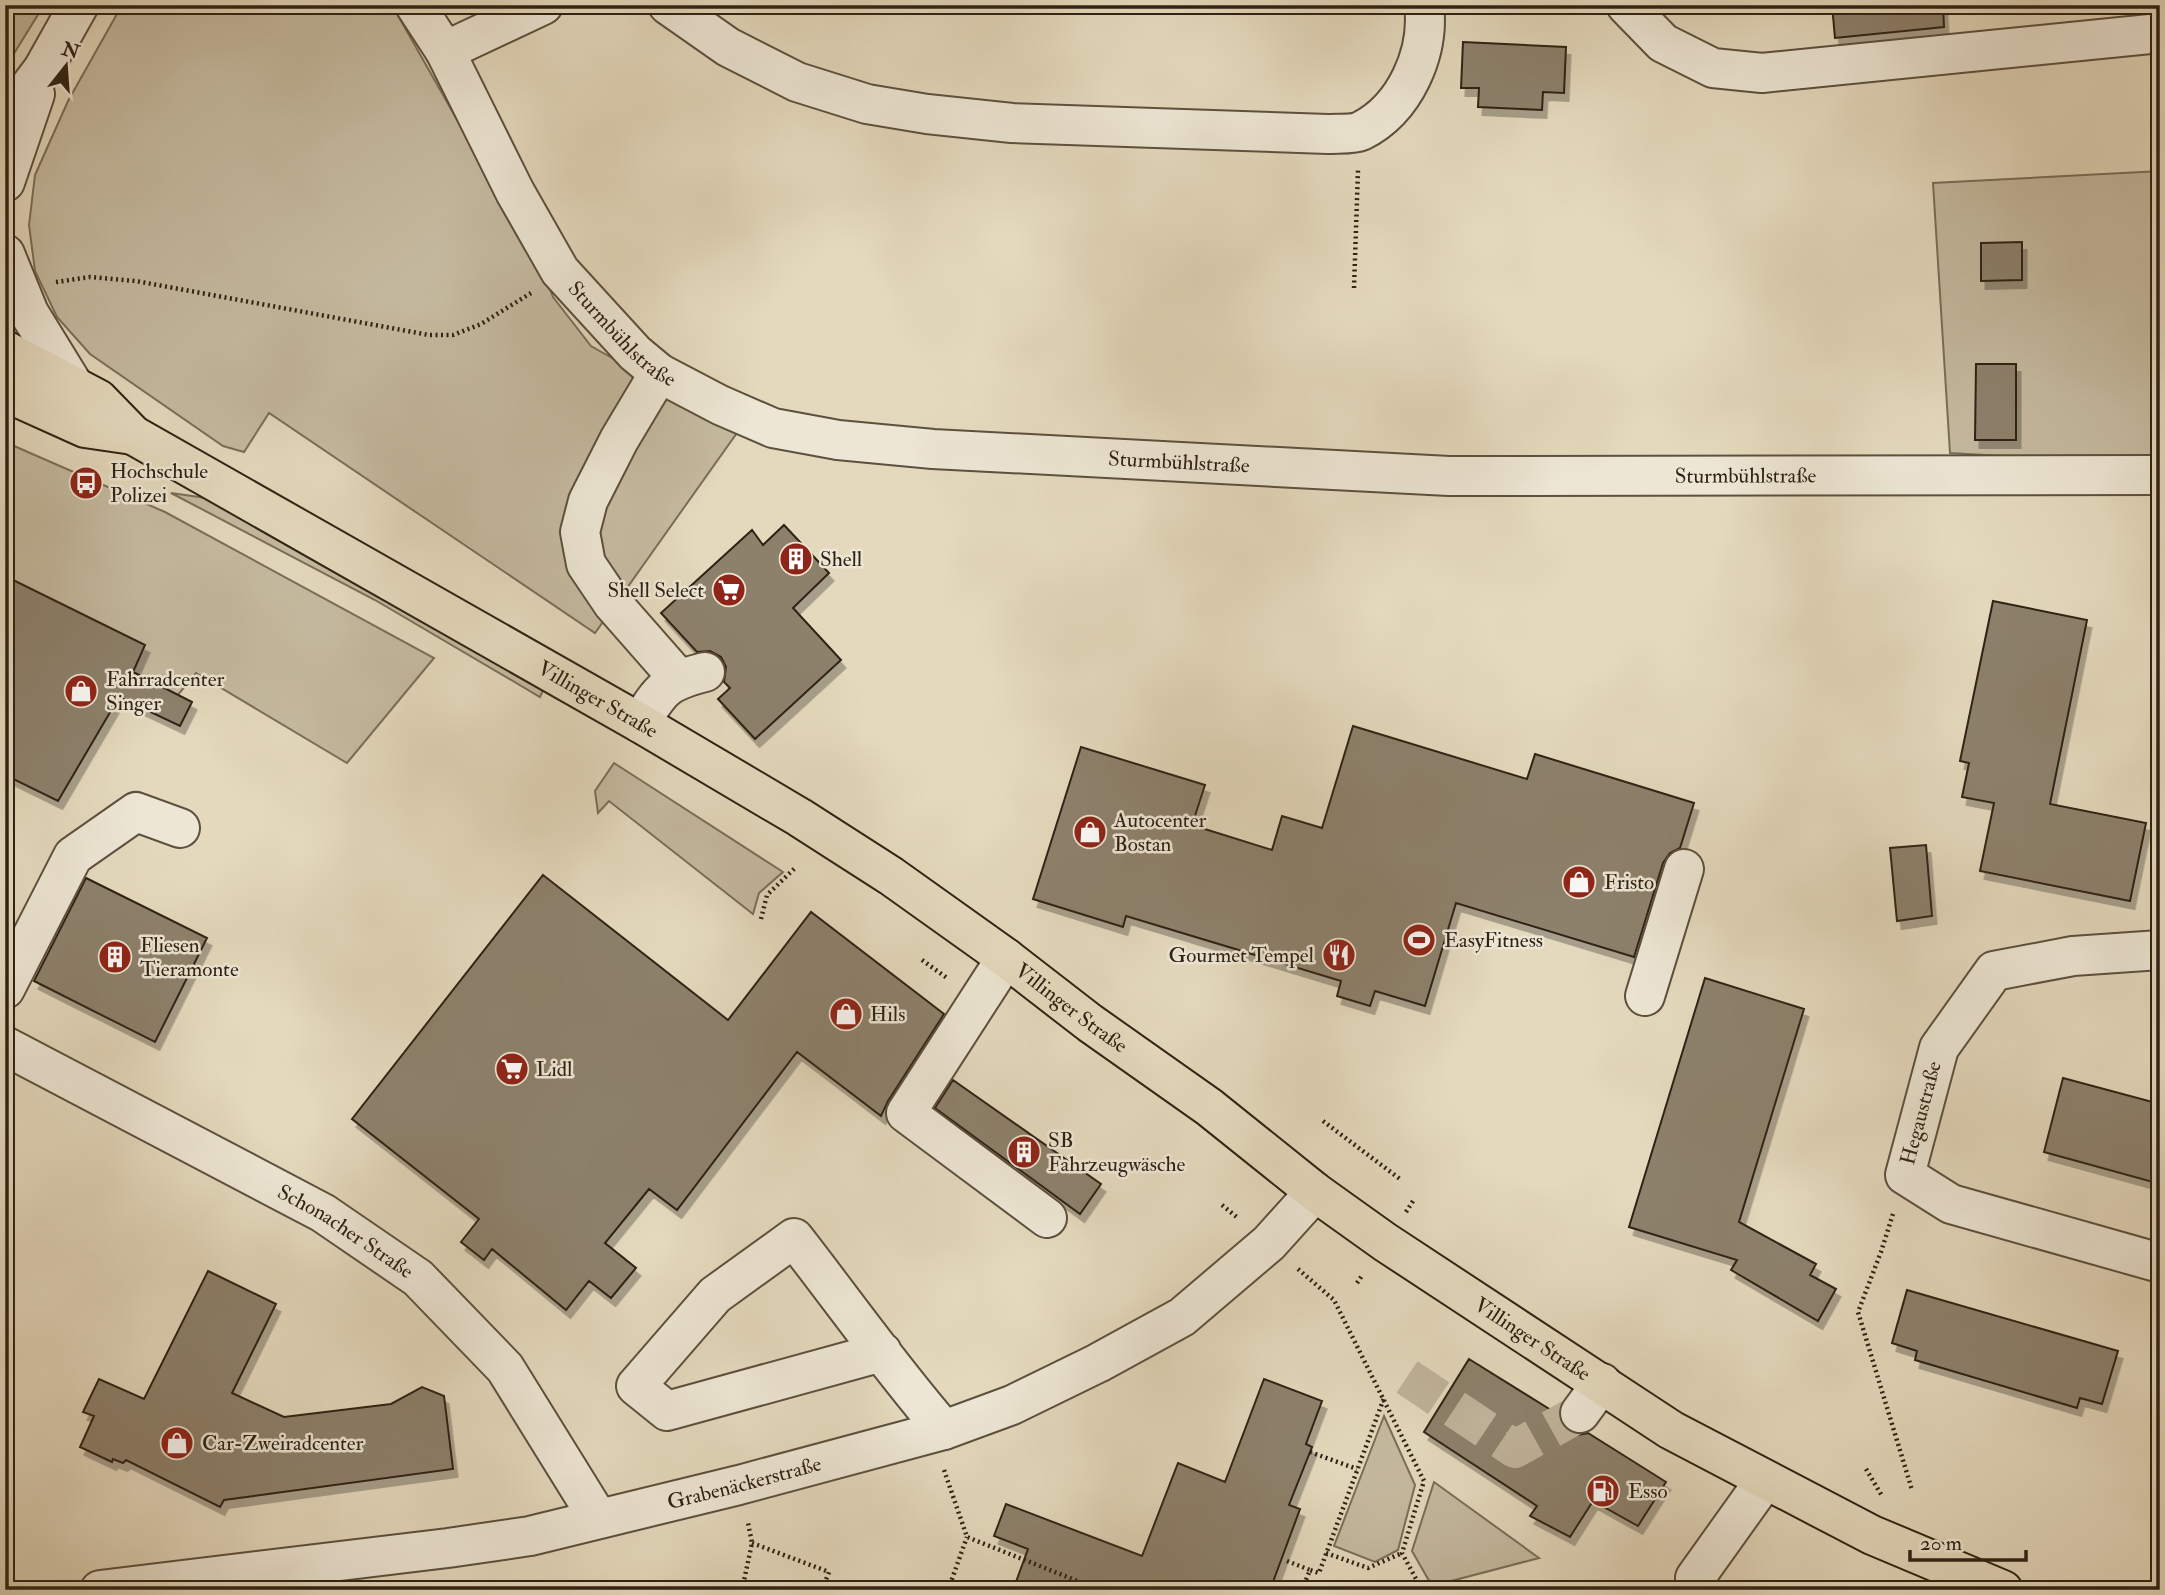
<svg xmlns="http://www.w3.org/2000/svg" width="2165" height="1595" viewBox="0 0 2165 1595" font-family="'IM FELL Double Pica',serif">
	<defs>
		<filter id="shadow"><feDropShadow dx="4.5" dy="8" stdDeviation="0" flood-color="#0004"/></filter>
	</defs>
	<rect width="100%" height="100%" fill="#e4d9bd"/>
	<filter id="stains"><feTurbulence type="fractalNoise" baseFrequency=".00286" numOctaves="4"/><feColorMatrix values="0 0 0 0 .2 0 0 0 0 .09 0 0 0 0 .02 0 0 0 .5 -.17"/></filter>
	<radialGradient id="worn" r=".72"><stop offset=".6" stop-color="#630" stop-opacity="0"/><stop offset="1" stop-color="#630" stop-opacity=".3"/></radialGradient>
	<path fill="#c5baa0" stroke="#7a6e5a" stroke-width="2" d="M5,5h39l-39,63z
		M122,5h270l152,268 9,24 38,49 148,84 -144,203 -326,-220 -25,39 -21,-6 -133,-92 -33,-37 -22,-46 -6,-46 6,-50 33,-74z
		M2160,171v294l-210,-12 -17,-270z
		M5,442l160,70 269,146 -87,105 -151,-90 -33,40 -13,-11 9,-17 -26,-13 -128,-96z
		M171,493l35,5 339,188 -5,11 -165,-97z
		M614,763l169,109 -24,21 -6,21 -144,-113 -11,12 -3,-22z
		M1384,1416l31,69 -17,65 -23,12 -41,-16z
		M1434,1482l105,76 -107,28 -20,-35z"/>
	<path fill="#8d816c" stroke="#2e2214" stroke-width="2" filter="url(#shadow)" d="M1832,5h111l1,22 -109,11z
		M1463,42l103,5 -2,46 -21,-1 -1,18 -64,-3 1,-19h-18z
		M2022,242v38l-41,1v-38z
		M1976,364h40v76h-41z
		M784,525l45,48 -36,35 48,52 -86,79 -37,-40 12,-11 -6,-6 2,-15 -5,-10 -11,-6 -13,1 -36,-39 91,-83 11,15z
		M5,576l140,69 -12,27 59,30 -12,24 -61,-29 -61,104 -53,-26z
		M1993,601l94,19 -37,184 96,19 -16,78 -150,-30 14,-68 -32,-6 7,-34 -9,-2z
		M1353,726l174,53 8,-25 159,49 -14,45 -10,5 -7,10 -29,94 -178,-54 -31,103 -50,-15 -5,15 -33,-10 4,-15 -215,-65 -3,11 -90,-28 48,-152 124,38 -13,40 80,25 10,-34 40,12z
		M1926,845l6,71 -35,5 -7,-73z
		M543,875l185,145 83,-108 133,102 -56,87 -7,15 -84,-64 -120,158 -28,-21 -44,54 31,25 -25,30 -22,-17 -23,29 -74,-61 -8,11 -23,-18 18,-23 -127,-100z
		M86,878l121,60 -52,104 -121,-61z
		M1705,978l99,31 -65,213 77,42 -6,11 26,14 -18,32 -87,-51 6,-10 -108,-33z
		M2063,1078l97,26v80l-116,-32z
		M953,1080l148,104 -21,30 -145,-106z
		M208,1271l68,33 -44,89 52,24 107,-13 31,-17 22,9 9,73 -229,31 -4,7 -94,-47 -3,3 -10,-4 -1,3 -32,-15 14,-31 -11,-4 16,-33 45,20z
		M1907,1290l211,61 -16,53 -22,-6 -3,10 -162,-48 2,-9 -25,-8z
		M1469,1359l90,56 1,7 8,9 10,4 10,-2 78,49 -28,44 -45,-25 -23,36 -40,-21 7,-10 -113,-74z
		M1264,1379l58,22 -16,43 6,3 -23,58 11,4 -30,81h-257l15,-41 -34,-13 12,-32 136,52 36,-93 47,19z"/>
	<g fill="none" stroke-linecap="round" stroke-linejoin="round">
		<path stroke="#c0b49b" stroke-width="38" stroke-dasharray="38 19" stroke-linecap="butt" d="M1407,1377l108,72 65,-36"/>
		<defs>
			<g id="minor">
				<path id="s1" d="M415,5l30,46 70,141 45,79 75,82 24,20 61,32 53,23 65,12 95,9 516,27 711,-1"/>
				<path d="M668,5l60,42 69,35 70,22 60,10 85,9 316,11c10,-1 24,1 33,-3 44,-22 69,-78 63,-126"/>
				<path d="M1626,5l37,38 50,25 49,5 398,-40"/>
				<path d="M445,51l98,-46"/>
				<path d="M5,120l38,-51 36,-64"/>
				<path d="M5,182l30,-88"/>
				<path d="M5,254l24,59 43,70"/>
				<path d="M659,373l-40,67 -31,61 -8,31 6,32 27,40 65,74"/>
				<path d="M640,723c21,-34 25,-41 65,-51"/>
				<path d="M2160,950l-87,6 -79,15 -55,77 -34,127 46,29 209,59"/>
				<path d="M1006,958l-100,155 141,105"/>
				<path d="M5,989l68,-133 63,-44 44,16"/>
				<path d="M1645,996l39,-127"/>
				<path id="s2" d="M5,1046l318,167 95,65 87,90 93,150"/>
				<path d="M882,1352l-215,59 -31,-25 79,-91 79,-57c50,64 97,131 150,192"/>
				<path d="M1580,1413l22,-30"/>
				<path d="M1695,1578l70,-98"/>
				<path id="s3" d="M100,1590l348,-42 82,-12 209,-51 205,-55 68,-25 86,-42 84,-46 87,-74 46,-51"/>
			</g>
			<g id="major">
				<path id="s4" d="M5,350l93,49 35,36 507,288 159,94 92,59 115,82 84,65 119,84 106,85 70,50 286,188 201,105 131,55"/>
				<path d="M5,392l80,36 48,7"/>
			</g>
		</defs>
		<use href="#minor" stroke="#5c503e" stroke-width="42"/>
		<use href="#major" stroke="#2e2214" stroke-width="42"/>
		<path stroke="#2e2214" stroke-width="4.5" stroke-dasharray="2 3.5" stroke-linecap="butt" d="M56,282l34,-5 46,4 293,54h24l28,-11 50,-31
			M1354,288l4,-118
			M761,919l6,-24 28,-27
			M922,960l25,18
			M1323,1121l77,58
			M1222,1205l16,13
			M1406,1212l7,-11
			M1893,1214l-12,38 -23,60 54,178
			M1298,1269l36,31 90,181 -22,72 20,37
			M1357,1283l6,-9
			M1310,1452l47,17
			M1866,1469l16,27
			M944,1470l23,67 133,53
			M752,1543l77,29 -7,18
			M1326,1553l42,15 34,-15
			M1287,1561l23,9
			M742,1590l10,-47 -4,-20
			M948,1590l19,-53
			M1074,1590l3,-9
			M1302,1590l8,-20 9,3 65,-175"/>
		<use href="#minor" stroke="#ede6d4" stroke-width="38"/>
		<use href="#major" stroke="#e4d9bd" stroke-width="38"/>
	</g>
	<defs>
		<symbol id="bus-disc" viewBox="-11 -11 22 22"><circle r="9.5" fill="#8f2418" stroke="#ede6d4"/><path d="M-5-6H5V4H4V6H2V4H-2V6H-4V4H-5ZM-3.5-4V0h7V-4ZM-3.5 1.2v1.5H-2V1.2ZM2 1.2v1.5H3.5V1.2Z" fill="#fff"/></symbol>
		<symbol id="building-disc" viewBox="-11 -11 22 22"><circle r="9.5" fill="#8f2418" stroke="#ede6d4"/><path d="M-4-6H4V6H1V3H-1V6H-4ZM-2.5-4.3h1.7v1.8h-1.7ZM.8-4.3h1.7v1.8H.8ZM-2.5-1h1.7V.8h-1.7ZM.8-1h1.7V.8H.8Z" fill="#fff"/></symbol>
		<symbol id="supermarket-disc" viewBox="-11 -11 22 22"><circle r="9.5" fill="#8f2418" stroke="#ede6d4"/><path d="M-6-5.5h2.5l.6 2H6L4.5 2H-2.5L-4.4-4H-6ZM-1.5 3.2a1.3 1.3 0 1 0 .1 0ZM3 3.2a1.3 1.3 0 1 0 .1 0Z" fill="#fff"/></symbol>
		<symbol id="shop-disc" viewBox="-11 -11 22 22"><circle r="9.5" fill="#8f2418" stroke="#ede6d4"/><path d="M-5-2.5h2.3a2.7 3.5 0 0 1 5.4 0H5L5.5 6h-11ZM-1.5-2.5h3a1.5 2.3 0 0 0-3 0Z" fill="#fff"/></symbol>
		<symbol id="stadium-disc" viewBox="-11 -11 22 22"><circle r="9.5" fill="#8f2418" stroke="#ede6d4"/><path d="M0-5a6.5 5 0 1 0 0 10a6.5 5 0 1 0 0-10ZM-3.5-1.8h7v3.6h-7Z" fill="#fff"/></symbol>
		<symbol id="restaurant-disc" viewBox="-11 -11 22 22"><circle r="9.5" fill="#8f2418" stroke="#ede6d4"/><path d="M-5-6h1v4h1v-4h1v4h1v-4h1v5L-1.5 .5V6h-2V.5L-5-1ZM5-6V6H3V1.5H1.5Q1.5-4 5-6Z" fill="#fff"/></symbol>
		<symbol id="fuel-disc" viewBox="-11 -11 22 22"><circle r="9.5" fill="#8f2418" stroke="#ede6d4"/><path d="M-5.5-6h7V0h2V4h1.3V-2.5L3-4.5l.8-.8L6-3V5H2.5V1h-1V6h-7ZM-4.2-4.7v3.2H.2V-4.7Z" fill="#fff"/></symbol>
	</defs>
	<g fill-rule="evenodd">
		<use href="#bus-disc" x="67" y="464" width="38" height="38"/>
		<use href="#building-disc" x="777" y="540" width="38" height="38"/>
		<use href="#supermarket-disc" x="710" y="571" width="38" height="38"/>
		<use href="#shop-disc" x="62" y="672" width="38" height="38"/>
		<use href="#shop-disc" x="1071" y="813" width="38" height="38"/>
		<use href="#shop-disc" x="1560" y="863" width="38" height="38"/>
		<use href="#stadium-disc" x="1400" y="921" width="38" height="38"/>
		<use href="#restaurant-disc" x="1320" y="936" width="38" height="38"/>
		<use href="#building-disc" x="96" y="938" width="38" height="38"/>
		<use href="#shop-disc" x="827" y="995" width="38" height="38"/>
		<use href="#supermarket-disc" x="493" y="1050" width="38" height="38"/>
		<use href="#building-disc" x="1005" y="1133" width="38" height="38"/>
		<use href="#shop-disc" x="158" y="1424" width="38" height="38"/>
		<use href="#fuel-disc" x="1584" y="1472" width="38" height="38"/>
	</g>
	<g text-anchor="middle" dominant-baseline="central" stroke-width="5" stroke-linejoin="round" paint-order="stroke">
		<g font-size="21" fill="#2e2214" stroke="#ede6d4">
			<text stroke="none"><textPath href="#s1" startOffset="392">Sturmbühlstraße</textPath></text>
			<text stroke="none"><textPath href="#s1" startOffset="980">Sturmbühlstraße</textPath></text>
			<text stroke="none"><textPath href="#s1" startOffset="1547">Sturmbühlstraße</textPath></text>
			<text stroke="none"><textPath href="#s4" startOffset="690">Villinger Straße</textPath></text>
			<text stroke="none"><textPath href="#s4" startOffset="1256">Villinger Straße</textPath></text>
			<text transform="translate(1921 1113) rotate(-75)">Hegaustraße</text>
			<text stroke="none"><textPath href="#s2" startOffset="388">Schonacher Straße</textPath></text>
			<text stroke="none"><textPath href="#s4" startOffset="1824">Villinger Straße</textPath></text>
			<text stroke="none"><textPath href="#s3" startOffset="654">Grabenäckerstraße</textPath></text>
		</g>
		<g font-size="21" fill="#2e2214" stroke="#ede6d4" text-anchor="start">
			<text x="110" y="471">Hochschule<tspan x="110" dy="24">Polizei</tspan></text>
			<text x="820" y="559">Shell</text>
			<text x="704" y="590" text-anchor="end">Shell Select</text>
			<text x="106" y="679">Fahrradcenter<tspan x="106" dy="24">Singer</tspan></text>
			<text x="1114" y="820">Autocenter<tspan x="1114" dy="24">Bostan</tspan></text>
			<text x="1604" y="882">Fristo</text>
			<text x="1444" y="940">EasyFitness</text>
			<text x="140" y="945">Fliesen<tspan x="140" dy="24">Tieramonte</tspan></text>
			<text x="1314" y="955" text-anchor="end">Gourmet Tempel</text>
			<text x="870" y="1014">Hils</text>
			<text x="536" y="1069">Lidl</text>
			<text x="1048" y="1140">SB<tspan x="1048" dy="24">Fahrzeugwäsche</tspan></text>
			<text x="202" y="1443">Car-Zweiradcenter</text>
			<text x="1628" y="1491">Esso</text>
		</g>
	</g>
	<rect width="2165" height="1595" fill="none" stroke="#e4d9bd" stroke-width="28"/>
	<rect x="7" y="7" width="2151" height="1581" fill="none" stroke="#2e2214" stroke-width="3.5"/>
	<rect x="14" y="14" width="2137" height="1567" fill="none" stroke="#2e2214" stroke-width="2"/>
	<g transform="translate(66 66) rotate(17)" stroke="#ede6d4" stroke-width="5" paint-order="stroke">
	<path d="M0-5L12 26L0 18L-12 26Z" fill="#2e2214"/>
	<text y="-10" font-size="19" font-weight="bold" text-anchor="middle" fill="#2e2214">N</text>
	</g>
	<path d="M1910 1550v10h116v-10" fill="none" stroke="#2e2214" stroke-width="3.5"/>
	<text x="1920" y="1550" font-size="21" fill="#2e2214" stroke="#ede6d4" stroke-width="5" paint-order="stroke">20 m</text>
	<rect width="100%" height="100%" filter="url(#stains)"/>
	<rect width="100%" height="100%" fill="url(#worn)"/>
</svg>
